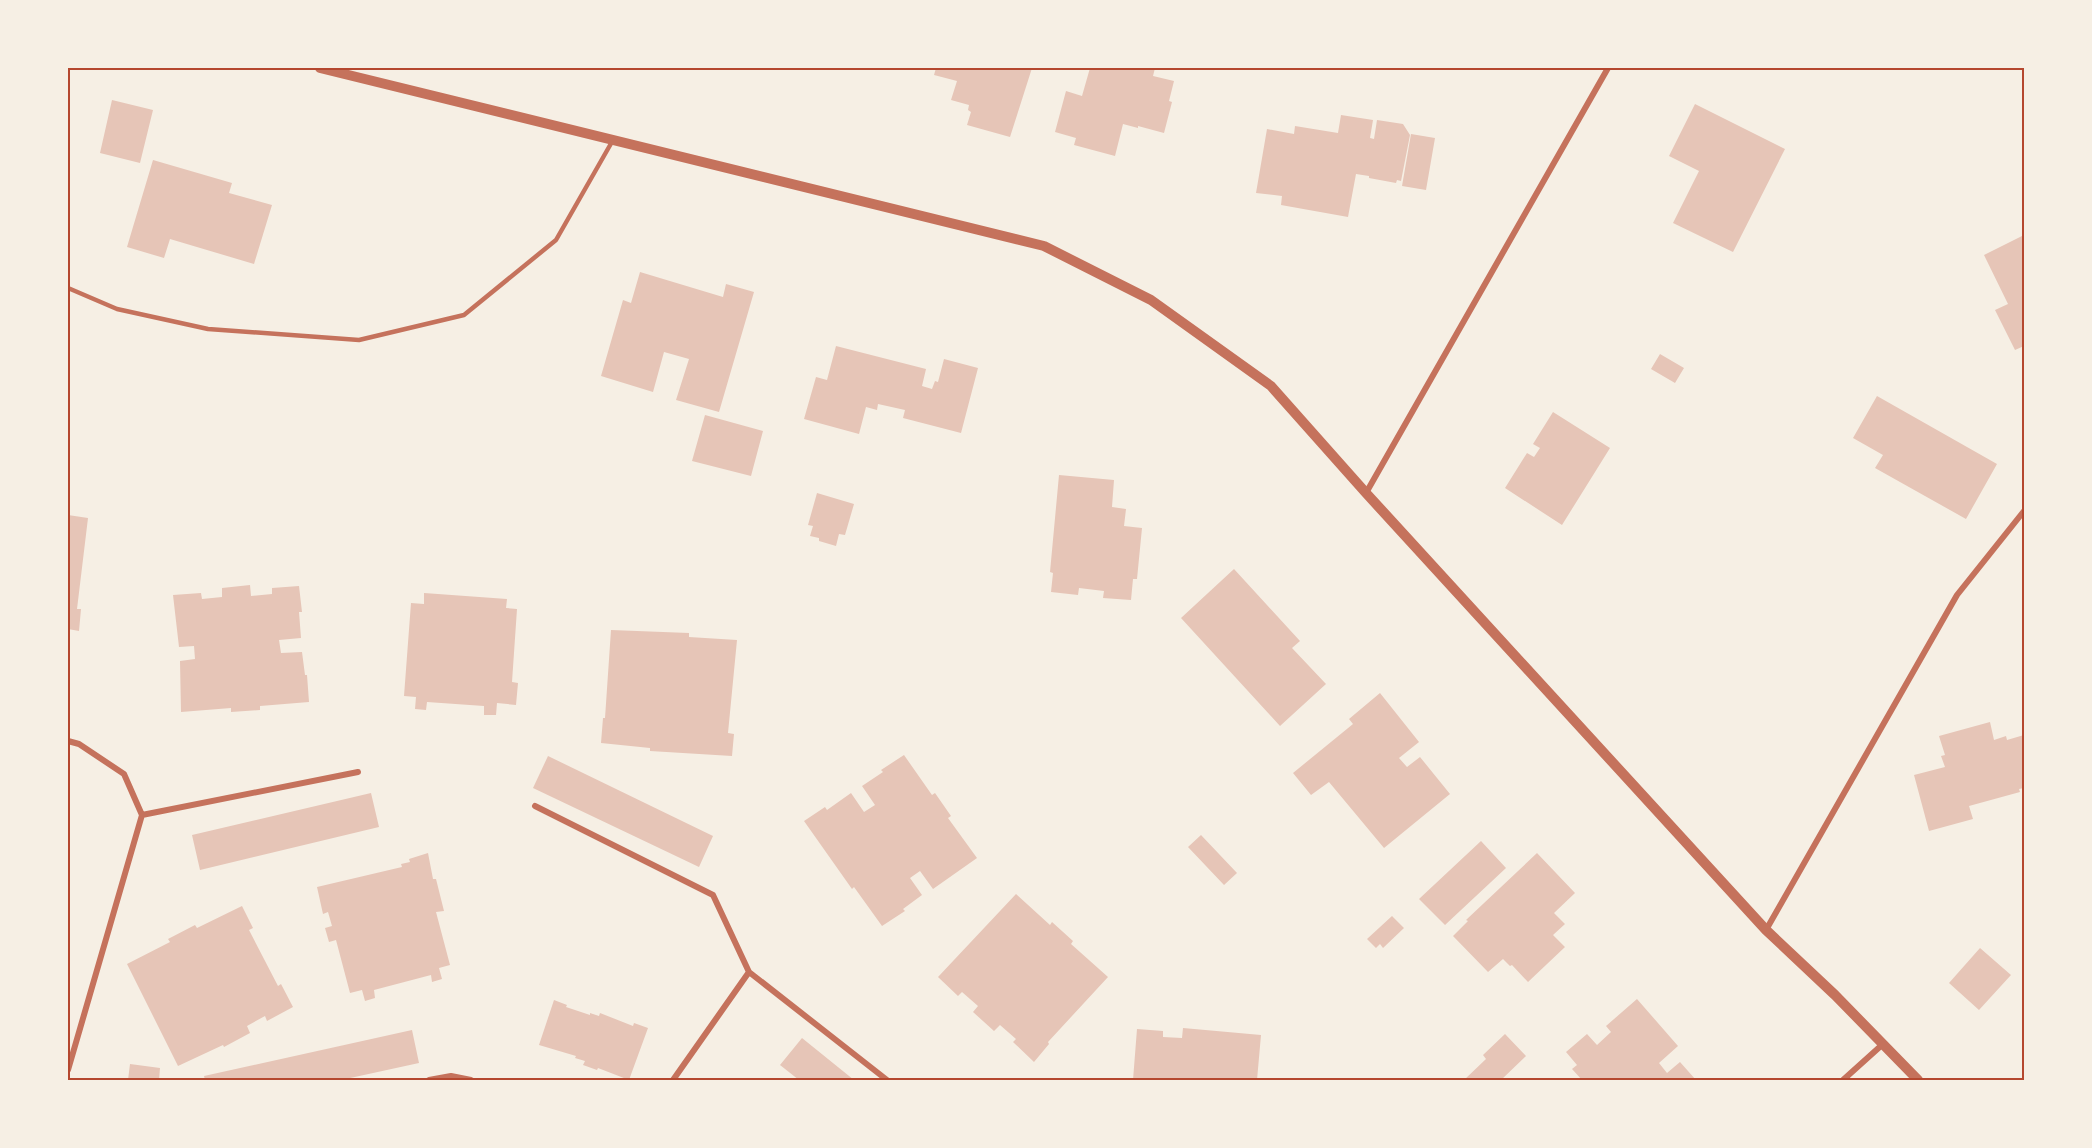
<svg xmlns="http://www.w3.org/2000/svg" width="2092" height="1148" viewBox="0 0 2092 1148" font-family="'PT Sans Narrow',sans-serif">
	<rect width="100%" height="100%" fill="#f6efe4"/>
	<path fill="#e6c5b7" d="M936,68h96l-22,69 -43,-12 4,-13 -3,-2 1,-5 -18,-5 6,-19 -23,-6z
		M1090,68h65l-2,8 21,5 -5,20 3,1 -8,31 -26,-7v2l-15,-4 -8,32 -41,-11 2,-7 -21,-6 11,-41 16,5z
		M112,100l41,10 -13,53 -40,-10z
		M1695,104l90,45 -52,103 -60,-29 26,-52 -30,-15z
		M1341,115l32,5 -3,18 4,1 3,-19 26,4 7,11 -9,46 -4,-1 -1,3 -27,-5v-2l-13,-2 -8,43 -67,-12 1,-9 -26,-3 11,-64 27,5 1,-8 43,7z
		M1411,134l24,4 -9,52 -24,-4z
		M153,160l79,23 -3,10 43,12 -18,59 -84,-25 -6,19 -37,-11z
		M2024,235v111l-9,4 -20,-40 13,-6 -24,-49z
		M640,272l83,25 3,-13 28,8 -35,120 -43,-12 13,-41 -25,-7 -11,40 -52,-16 22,-76 8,3z
		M836,346l90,23 -4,17 10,3 3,-8 3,1 6,-23 34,9 -17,65 -58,-15 2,-8 -27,-6 -1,6 -11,-3 -7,27 -55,-15 12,-42 11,3z
		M1660,354l24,14 -9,15 -24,-14z
		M1877,396l120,68 -31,55 -91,-51 8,-13 -30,-17z
		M1553,412l57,36 -48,77 -57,-37 22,-35 7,4 6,-9 -7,-4z
		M705,415l58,16 -12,45 -59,-15z
		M1059,475l55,5 -2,27 14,2 -2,17 18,2 -5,51h-4l-2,21 -28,-2 1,-7 -25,-3 -1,7 -27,-3 2,-19 -3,-1z
		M817,493l37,11 -9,31 -6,-1 -3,12 -17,-5v-3l-9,-2 3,-10 -5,-1z
		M68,515l20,3 -11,91h4l-2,22 -11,-2z
		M1234,569l66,72 -8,7 34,36 -46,42 -99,-108z
		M250,585l1,11 21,-2v-6l27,-2 3,26h-3l2,26 -22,2 2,13 21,-1 3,23h2l2,27 -49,4v4l-29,2v-4l-50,4 -1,-51 15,-2 -1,-13 -15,1 -6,-52 28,-2 1,6 20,-2v-9z
		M424,593l83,6 -1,9 11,1 -5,73 6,1 -2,22 -19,-2 -1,12h-12v-9l-57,-4 -1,8 -11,-1 1,-12 -12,-1 7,-93 13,1z
		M611,630l78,3v4l48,3 -9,93 6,1 -2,22 -82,-5v-3l-49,-5 2,-25h2z
		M1380,693l39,49 -20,16 8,9 13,-10 30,37 -66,54 -55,-66 -18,13 -18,-22 60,-49 -4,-5z
		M1990,722l4,18 12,-4 1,4 17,-5v53l-5,1 1,3 -51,14 4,13 -44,12 -15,-56 31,-8 -4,-11 4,-1 -6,-19z
		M904,755l28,40 3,-2 16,23 -3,2 29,40 -44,31 -13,-18 -10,7 12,17 -19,14 2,2 -23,15 -28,-39 -2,2 -48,-68 21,-14 2,3 24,-17 13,19 11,-7 -13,-19 21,-14 -2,-2z
		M548,756l165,80 -14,31 -166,-79z
		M371,793l8,34 -179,43 -8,-35z
		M1201,835l36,38 -13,12 -36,-38z
		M1481,841l25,27 -61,57 -26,-26z
		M428,853l5,26h3l8,32 -8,1 14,53 -11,3 3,11 -10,3 -1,-7 -57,15 1,8 -10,3 -3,-11 -12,3 -14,-53 -7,2 -4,-14 7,-2 -4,-14 -5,2 -6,-27 85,-20 -1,-3 9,-2 -1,-3z
		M1537,853l38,40 -21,20 11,11 -12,11 12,12 -37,35 -16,-17 -2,1 -7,-7 -15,13 -35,-36 15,-15 -2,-1z
		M1016,894l34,31 2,-3 21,19 -2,3 37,33 -60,65 1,2 -15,18 -21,-20 3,-3 -16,-14 -6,6 -21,-19 5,-6 -16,-14 -4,4 -20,-19z
		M242,906l11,22 -4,2 29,56 3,-2 12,23 -26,14 -2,-5 -18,10 3,7 -26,14 -1,-2 -45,21 -51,-102 43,-22 -2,-3 27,-14 2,3z
		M1392,916l12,12 -21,20 -3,-4 -4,4 -9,-9z
		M1980,948l31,27 -32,35 -30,-27z
		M1637,999l41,47 -19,17 8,10 13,-11 16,18h-114l-10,-11 5,-4 -11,-13 21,-18 10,11 14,-13 -5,-6z
		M554,1000l13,5 -1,2 24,8v-2l9,3 1,-3 33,13 1,-3 14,5 -19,52 -31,-12 -1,2 -14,-5 2,-4 -10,-3 1,-2 -37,-11z
		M1183,1028l78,7 -4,45h-124l4,-51 26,2v6l19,1z
		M412,1030l7,33 -78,17h-136l-1,-4z
		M1505,1034l21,22 -25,24h-37l22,-21 -3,-4z
		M802,1038l52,42h-55l-19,-15z
		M130,1064l30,4 -1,12h-31z"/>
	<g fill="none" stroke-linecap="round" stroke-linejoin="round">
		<path stroke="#c5725c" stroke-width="4.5" d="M68,288l49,21 91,20 151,11 105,-25 92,-75 57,-100"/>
		<path stroke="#c5725c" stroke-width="6" d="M1366,493l242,-425
			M68,741l11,3 45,30 18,41
			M535,806l178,89 36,77
			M1766,930l191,-335 67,-84
			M68,1070l74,-255 216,-43
			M429,1080l22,-4 20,4
			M673,1080l76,-108 138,108
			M1843,1080l40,-36"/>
		<path stroke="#c5725c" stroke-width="10" d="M320,68l724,178 107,54 120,86 95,107 400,437 69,65 83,85"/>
	</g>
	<rect width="2092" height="1148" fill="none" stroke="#f6efe4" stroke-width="138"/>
	<rect x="69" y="69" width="1954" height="1010" fill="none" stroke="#b5482f" stroke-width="2"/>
</svg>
